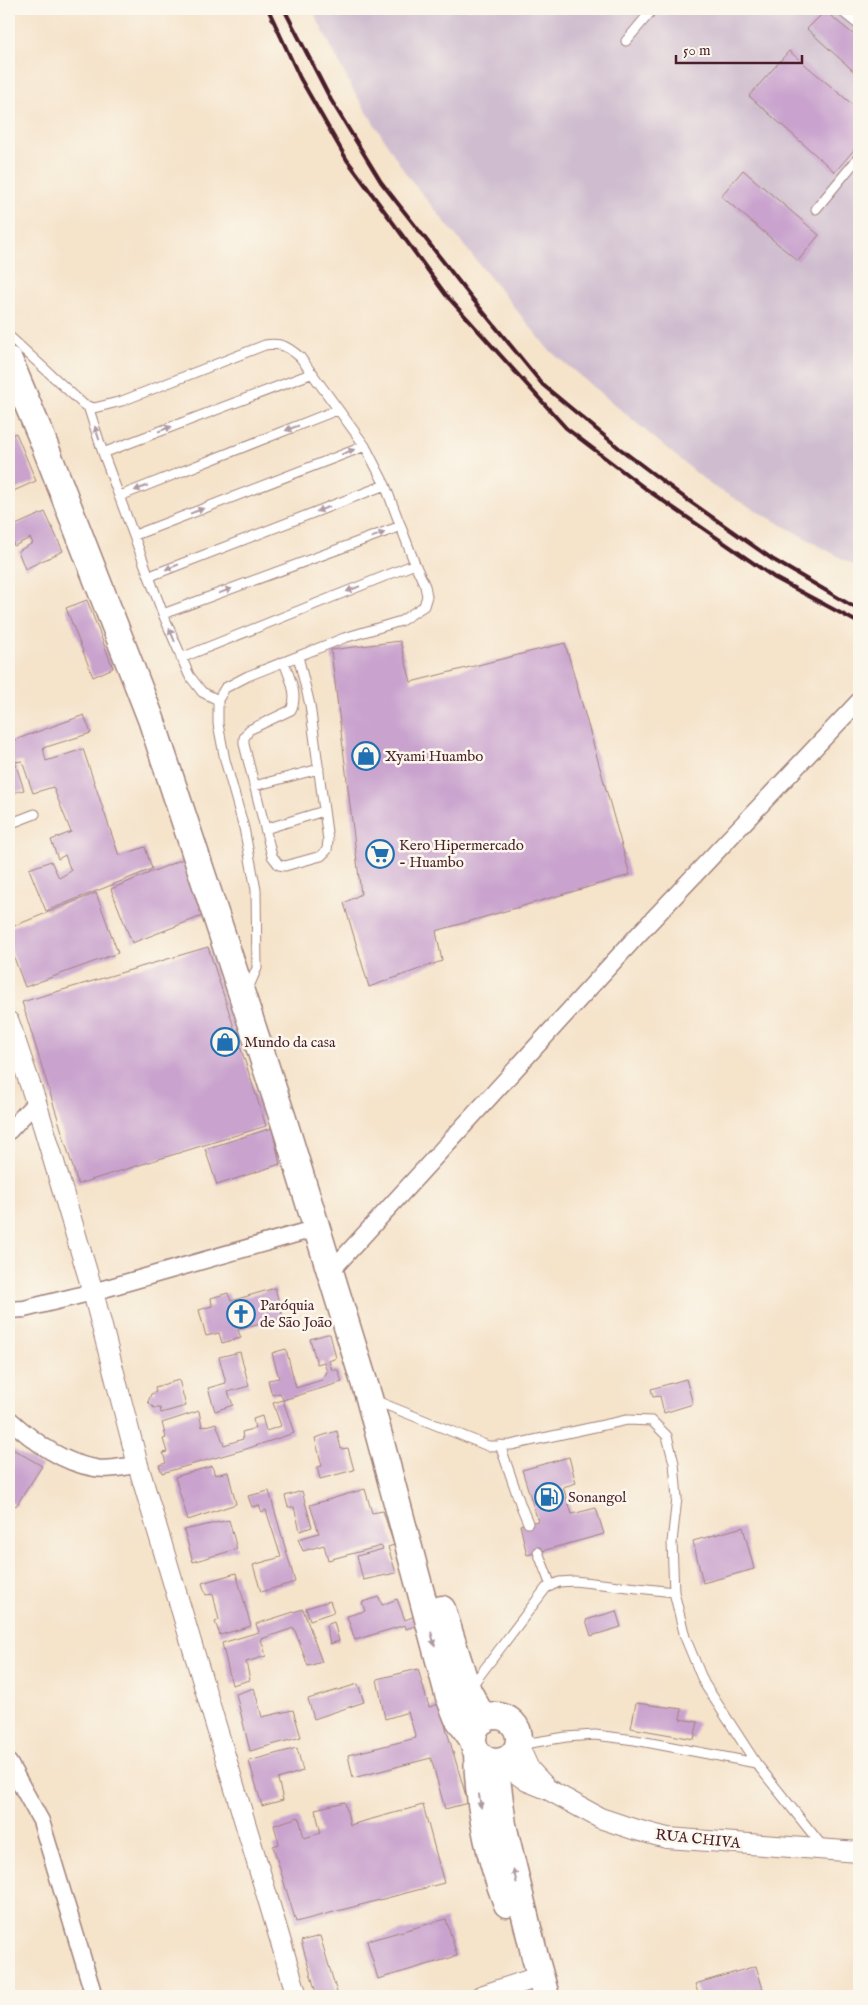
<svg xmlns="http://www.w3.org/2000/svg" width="868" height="2005" viewBox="0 0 868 2005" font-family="'IM FELL English',serif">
	<rect width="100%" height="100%" fill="#fbf7ec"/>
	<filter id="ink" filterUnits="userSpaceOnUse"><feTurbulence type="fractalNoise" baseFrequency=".02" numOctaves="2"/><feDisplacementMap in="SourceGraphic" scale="10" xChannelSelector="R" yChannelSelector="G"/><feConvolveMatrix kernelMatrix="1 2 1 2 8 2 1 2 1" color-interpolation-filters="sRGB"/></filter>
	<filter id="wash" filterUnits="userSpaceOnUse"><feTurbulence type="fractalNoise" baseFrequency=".0096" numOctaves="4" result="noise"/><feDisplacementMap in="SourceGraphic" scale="20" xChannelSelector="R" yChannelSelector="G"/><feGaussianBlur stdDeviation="1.12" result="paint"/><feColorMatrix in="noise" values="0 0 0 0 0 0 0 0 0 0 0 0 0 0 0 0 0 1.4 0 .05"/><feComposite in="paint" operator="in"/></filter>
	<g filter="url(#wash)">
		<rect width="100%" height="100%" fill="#f5e3ca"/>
		<path fill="#cfbdcf" d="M312,9h547v559l-147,-82 -163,-136 -143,-176 -53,-84z"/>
		<g id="blocks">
			<path fill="#c9a3ce" d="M825,11l34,28v37l-52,-47z
				M789,51l70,59v34l-24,28 -86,-76z
				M743,170l76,65 -21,26 -77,-65z
				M16,433l20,48 -27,12v-57z
				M45,512l18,39 -38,18 -7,-18 15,-8 -3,-5 -16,8 -5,-13v-5z
				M87,600l26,68 -20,9 -27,-69z
				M400,641l11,41 154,-39 65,232 -194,56 6,30 -73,26 -25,-84 17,-9 -30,-244z
				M84,715l7,18 -48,15 3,13 37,-12 36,107 26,-9 7,22 -106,42 -17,-42 22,-8 8,17 12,-7 -6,-16 -7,4 -7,-19 20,-8 -18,-45 -20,6 -11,-32 -7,1 9,28 -15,4v-52z
				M183,859l22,56 -73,28 -21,-54z
				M96,893l22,60 -93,34 -16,-43v-16z
				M208,947l58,179 -188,58 -56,-182z
				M272,1128l8,36 -63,21 -12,-36z
				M275,1288l8,30 -45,12 3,8 -19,5 -3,-10 -13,3 -7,-26 13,-4 -1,-8 17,-5 3,8z
				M327,1334h3l6,24 -7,3 3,9h6l4,12 -59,18 -3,-7 -8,2 -4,-15 11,-2 -7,-25 14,-4 10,39 26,-8 5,-8 -3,-10 -7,2 -7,-25z
				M240,1352l9,34 -21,6 5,13 -18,6 -7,-23 18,-5 -7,-26z
				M686,1379l7,25 -29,9 -4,-17 -7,1 -2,-8z
				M179,1380l7,26 -25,7 -1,-5h-6l-6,-6 3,-8 5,-2 -1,-5z
				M283,1400l11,33 -48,16 -84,24 -3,-8 7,-2 -3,-10 4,-1 -4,-13 3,-1 -4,-15 37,-12 3,16 14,-4 8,22 19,-6 -1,-7 13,-4 -2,-9 9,-3 4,15 15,-5 -8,-23z
				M337,1431l4,18 7,-1 6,22 -34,9 -3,-12 5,-1 -7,-28z
				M9,1447l33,19 -26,40 -7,-5v-15l2,-3 -2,-1z
				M569,1457l7,26 -13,4 9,27 24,-6 8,26 -77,21 -7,-30 18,-4 -16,-51z
				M212,1466l3,9 13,-3 8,32 -48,16 -13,-43z
				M365,1489l7,24 11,-2 11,34 -6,2 8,26 -33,7 -6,-24 26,-7 -2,-3 -53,14 -4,-15 -21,6 -5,-12 21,-6 -9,-28z
				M269,1491l26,91 -34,10 -8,-27 28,-8 -15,-47 -4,2 -3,-7 -7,2 -4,-11z
				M302,1491l10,36 -12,4 -6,-24h-6l-3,-11z
				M229,1520l8,29 -44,13 -9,-32z
				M743,1527l11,42 -51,14 -10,-42z
				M236,1573l15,53 -31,9 -5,-13 4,-2 -6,-26 -7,1 -4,-12z
				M379,1597l3,8 15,-6 8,21 10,-4 3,9 -12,4 -1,-4 -50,15 -8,-24 18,-5 -3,-9z
				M330,1601l4,11 -24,8 -4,-12z
				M303,1609l19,53 -14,4 -14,-38 -33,11 5,17 -20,6 4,18 -18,5 -10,-42 37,-11 -3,-8z
				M616,1611l5,16 -30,9 -5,-16z
				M334,1622l5,19 -9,3 -4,-19z
				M418,1669l11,38 10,-3 29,99 -23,6 -14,-51 -78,20 -5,-23 68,-17 -8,-26 -23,7 -8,-40z
				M358,1684l6,18 -50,17 -6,-20z
				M254,1688l8,29 31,-7 8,27 -51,14 -14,-57z
				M636,1703l46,6 -2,10 18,3 -4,17 -63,-11z
				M297,1748l6,23 -25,8 5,21 -21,6 -13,-45z
				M345,1802l5,23 73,-20 21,78 -148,39 -23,-76 6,-2 -5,-19 25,-8 5,21 17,-5 -6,-24z
				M446,1919l11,37 -79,23 -11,-38z
				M320,1936l18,60h-21l-16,-55z
				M756,1966l9,30h-66l-4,-12z"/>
		</g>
	</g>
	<g filter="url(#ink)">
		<use href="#blocks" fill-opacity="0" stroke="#a0817a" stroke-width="1"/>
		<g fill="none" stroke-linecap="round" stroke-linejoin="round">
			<defs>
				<path id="service" d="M839,9l20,16
					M626,41l27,-32
					M816,209l43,-52
					M9,336l75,69 10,3 28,-7 143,-56c16,-3 23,2 35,12l65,89 20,39 30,79 10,22 2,10 -3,10 -23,15 -57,17 -96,38 -23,12 -7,12v24l7,36 19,68 12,62 1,78 -10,23
					M88,406l15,47 60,161 26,61 13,17 16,8
					M103,453l210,-80
					M120,496l217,-86
					M135,535l230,-89
					M150,576l235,-91
					M163,614l238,-88
					M181,658l234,-94
					M284,662c5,15 15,33 7,48l-42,20 -5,8v6l28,112 7,9 6,1 36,-10 6,-6 1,-10 -18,-135 -12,-49
					M254,786l65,-17
					M9,824l26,-10
					M265,829l59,-18
					M374,1400l114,46 23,-1 116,-25 25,1 15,15 7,27 3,35 -5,44 2,50 11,45 19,46 52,80 67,84
					M500,1445l21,61 7,17
					M538,1552l13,34
					M470,1688l76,-100 13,-6 15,-1 100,11
					M518,1745l48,-8 29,-2 40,5 121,23"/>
				<path id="minor" d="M9,1131l27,-29
					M331,1271l306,-335 222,-235
					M9,1310l15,-1 69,-17 224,-64
					M9,1419c24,22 53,44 86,49 13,3 30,-2 43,-3
					M9,1763l32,58 53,175"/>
				<path id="tertiary" d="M9,1022l27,80 57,190 45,173 159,531
					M518,1745l11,24 15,16
					M505,1761l5,8 17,12 20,8 53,29 33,11 34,9 192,14
					M481,1996l60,-20"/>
				<path id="primary" d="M9,360l32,76 110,283 134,406 84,273 79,296 9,23 16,23
					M442,1609l26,82 16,29
					M473 1739a23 23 0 1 1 46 0a23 23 0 1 1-46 0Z
					M477,1752c1,52 11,103 30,152
					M495,1763l8,62 32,132 11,39"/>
			</defs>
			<use href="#service" stroke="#a0817a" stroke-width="11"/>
			<use href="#minor" stroke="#a0817a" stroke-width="19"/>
			<use href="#tertiary" stroke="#a0817a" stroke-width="22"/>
			<use href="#primary" stroke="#a0817a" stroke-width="29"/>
			<use href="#service" stroke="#fff" stroke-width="9"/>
			<use href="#minor" stroke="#fff" stroke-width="16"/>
			<use href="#tertiary" stroke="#fff" stroke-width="20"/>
			<use href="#primary" stroke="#fff" stroke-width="26"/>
			<path stroke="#4a1f2b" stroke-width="4" d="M268,9l32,69 47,82 99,135 120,133 80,61 129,89 84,45
				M284,9l47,91 50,82 90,115 72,88 76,63 66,50 87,61 87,51"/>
		</g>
		<defs><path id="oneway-solid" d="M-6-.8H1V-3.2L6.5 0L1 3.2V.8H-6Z" transform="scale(1.25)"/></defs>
		<g fill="#ae9aa0">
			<use href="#oneway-solid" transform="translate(292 428) rotate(159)"/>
			<use href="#oneway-solid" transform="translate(165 429) rotate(-21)"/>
			<use href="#oneway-solid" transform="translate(97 433) rotate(-108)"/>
			<use href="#oneway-solid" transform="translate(348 452) rotate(-21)"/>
			<use href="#oneway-solid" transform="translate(141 488) rotate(159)"/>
			<use href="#oneway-solid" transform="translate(323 509) rotate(159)"/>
			<use href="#oneway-solid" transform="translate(197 511) rotate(-21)"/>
			<use href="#oneway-solid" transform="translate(378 535) rotate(-20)"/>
			<use href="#oneway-solid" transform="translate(172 567) rotate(159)"/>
			<use href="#oneway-solid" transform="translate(353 589) rotate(158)"/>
			<use href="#oneway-solid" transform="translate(225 591) rotate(-20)"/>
			<use href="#oneway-solid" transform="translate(172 635) rotate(-113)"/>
			<use href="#oneway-solid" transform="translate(433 1639) rotate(75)"/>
			<use href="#oneway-solid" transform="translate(480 1801) rotate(81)"/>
			<use href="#oneway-solid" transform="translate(515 1876) rotate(-103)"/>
		</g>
	</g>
	<defs>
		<symbol id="shop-ring" viewBox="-11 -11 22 22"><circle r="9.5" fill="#fbf7ec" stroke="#1f6fb2" stroke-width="1.5"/><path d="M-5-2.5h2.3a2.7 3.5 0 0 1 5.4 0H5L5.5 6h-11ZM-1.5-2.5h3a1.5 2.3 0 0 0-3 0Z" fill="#1f6fb2"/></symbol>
		<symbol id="supermarket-ring" viewBox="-11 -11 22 22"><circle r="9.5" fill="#fbf7ec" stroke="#1f6fb2" stroke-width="1.5"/><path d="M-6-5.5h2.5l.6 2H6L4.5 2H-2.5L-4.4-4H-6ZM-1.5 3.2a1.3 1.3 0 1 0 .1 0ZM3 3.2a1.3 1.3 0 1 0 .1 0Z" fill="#1f6fb2"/></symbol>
		<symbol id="church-ring" viewBox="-11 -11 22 22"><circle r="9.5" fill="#fbf7ec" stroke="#1f6fb2" stroke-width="1.5"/><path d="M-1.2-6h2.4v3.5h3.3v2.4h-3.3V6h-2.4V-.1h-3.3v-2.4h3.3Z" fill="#1f6fb2"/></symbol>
		<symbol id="fuel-ring" viewBox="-11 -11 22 22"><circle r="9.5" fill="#fbf7ec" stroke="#1f6fb2" stroke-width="1.5"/><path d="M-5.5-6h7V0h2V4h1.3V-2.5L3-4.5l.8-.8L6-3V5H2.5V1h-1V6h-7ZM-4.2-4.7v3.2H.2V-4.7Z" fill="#1f6fb2"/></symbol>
	</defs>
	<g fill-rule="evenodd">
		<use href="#shop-ring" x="350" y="740" width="32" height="32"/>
		<use href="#supermarket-ring" x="364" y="838" width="32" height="32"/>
		<use href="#shop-ring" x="209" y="1026" width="32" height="32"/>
		<use href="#church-ring" x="225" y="1298" width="32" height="32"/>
		<use href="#fuel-ring" x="533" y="1481" width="32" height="32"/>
	</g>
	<g text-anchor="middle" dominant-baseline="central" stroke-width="5" stroke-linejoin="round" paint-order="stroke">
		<g font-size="15" fill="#4a1f2b" stroke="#fbf7ec" text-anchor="start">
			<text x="385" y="756">Xyami Huambo</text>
			<text x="399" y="845">Kero Hipermercado<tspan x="399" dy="17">- Huambo</tspan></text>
			<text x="244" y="1042">Mundo da casa</text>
			<text x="260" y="1305">Paróquia<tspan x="260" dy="17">de São João</tspan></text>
			<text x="568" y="1497">Sonangol</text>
		</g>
		<g font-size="15" fill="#4a1f2b" stroke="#fbf7ec">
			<text transform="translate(698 1839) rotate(6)">RUA CHIVA</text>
		</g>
	</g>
	<rect width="868" height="2005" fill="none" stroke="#fbf7ec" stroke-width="30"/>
	<path d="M676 55v8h126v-8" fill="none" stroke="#4a1f2b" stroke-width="2.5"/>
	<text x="683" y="55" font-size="15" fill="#4a1f2b" stroke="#fbf7ec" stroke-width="4" paint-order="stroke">50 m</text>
</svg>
